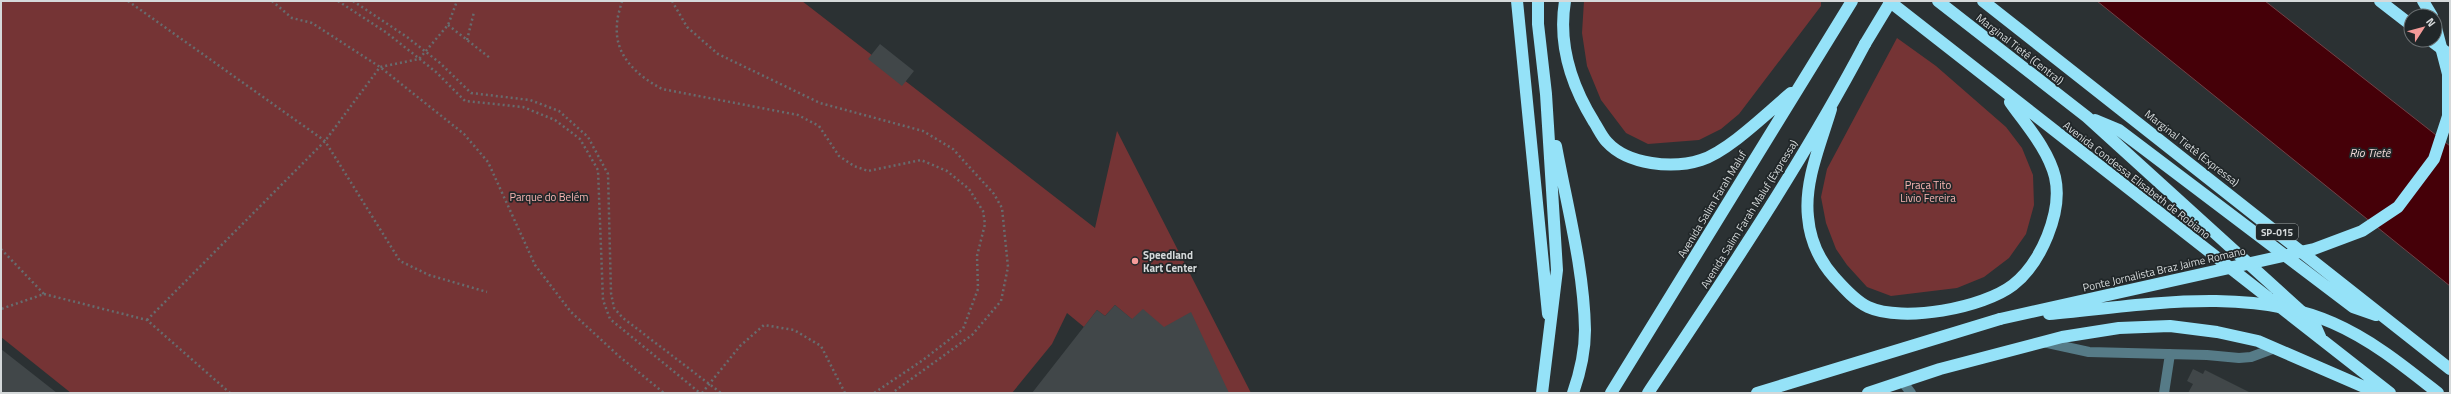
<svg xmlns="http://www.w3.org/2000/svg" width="2451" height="394" viewBox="0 0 2451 394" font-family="'Titillium Web',sans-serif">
	<rect width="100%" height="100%" fill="#2b3133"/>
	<path fill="#753435" d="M1,1h801l293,227 22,-97 134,262h-72l-14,-46 -50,-42 -10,11 -8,-6 -13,17 -17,-14 -15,31 -40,49h-941l-70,-56z
		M1584,1h237v5l-82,108 -18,15 -22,11 -51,4 -22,-11 -25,-33 -14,-34 -5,-33z
		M1897,38l39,28 70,61 16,21 11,27 1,30 -8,29 -17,24 -25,19 -27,11 -66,8 -24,-9 -20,-22 -11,-16 -10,-26 -5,-26 6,-28z"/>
	<path fill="#450008" stroke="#704147" d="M2097,1h168l185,145v140z"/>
	<path fill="#414749" d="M880,44l34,27 -12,15 -34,-27z
		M1115,305l17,14 11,-10 21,18 27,-15 38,81h-197l65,-83 8,6z
		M1,349l56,44h-56z
		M2193,369l10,5 2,-4 46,23h-63l5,-9 -6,-3z"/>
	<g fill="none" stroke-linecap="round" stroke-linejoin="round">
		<path stroke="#676c6e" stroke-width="2.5" stroke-dasharray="2 3" stroke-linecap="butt" d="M128,1l197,140 75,120 29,14 58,17
			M272,1l20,17 20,5 68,44 84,67 24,28 47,103 36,47 49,45 44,36
			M338,1l49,32 49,39 29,29 58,6 32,13 25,19 18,31 5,130 7,19 90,74
			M353,1l54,36 33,26 31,30 59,7 29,11 29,26 20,37 3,119 3,15 9,10 98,75
			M622,1c-2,8 -5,16 -5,24 -3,31 21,51 45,64l136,26 21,11 20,30 15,10 14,5 53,-11 26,11 22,18 14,22 2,13 -8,32 1,33 -15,40 -40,31 -49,33
			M672,1l15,26 31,27 102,49 103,28 30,18 41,45 8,14 6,59 -7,34 -29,34 -80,58
			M448,25l42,33
			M467,40l7,-28
			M1,249l43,45 -43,15
			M44,294l103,26 83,73
			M147,320l178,-179 55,-74 39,-8 29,-34 9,-24
			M702,393l38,-47 24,-21 30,5 27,16 24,47"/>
		<path stroke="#567b87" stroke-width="10" d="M2043,342l46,10 118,3 32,3 12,-1 24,-9
			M1902,381l9,12
			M2164,393l6,-39"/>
		<path stroke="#95e2f8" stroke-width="12" d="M1517,1l31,313
			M1538,1v23l8,70 11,176 -15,123
			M1565,1c-7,43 6,84 29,121 4,6 8,15 13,20 21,23 66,27 94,18 28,-9 67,-48 90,-67
			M1889,1l501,392
			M1938,1l149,116 227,206 7,16
			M1983,1l467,368
			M2380,1l31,24
			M2423,1l9,15
			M2430,40l20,15
			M1831,109c-10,34 -27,72 -23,108 2,24 11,43 26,60 9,10 21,24 34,30 35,16 115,1 145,-22 28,-22 50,-73 42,-108 -7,-28 -29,-52 -45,-75
			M2095,120l24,10 234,177 23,8
			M1556,146c11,60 28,123 29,184 0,21 -5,43 -12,63
			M1611,393l241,-392
			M1648,393c76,-114 153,-228 217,-349
			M1757,393l243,-74
			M1868,393l72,-24 122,-32 57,-9 51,-2 47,6 41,9 120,52"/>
		<path stroke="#95e2f8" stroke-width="12" d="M1865,44l26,-43
			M2049,314c89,-8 199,-29 284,9 39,17 72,44 105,70
			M2000,319l314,-70 48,-18 36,-24 36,-48 14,-43v-42l-13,-50"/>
	</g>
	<circle fill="#f59b99" stroke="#212729" stroke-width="1.5" cx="1135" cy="261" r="4"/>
	<g text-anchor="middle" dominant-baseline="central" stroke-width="3.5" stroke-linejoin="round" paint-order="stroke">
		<rect fill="#212729" stroke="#9fa4a5" stroke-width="1" x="2256" y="224" width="42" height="16" rx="3"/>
		<g font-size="10" font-weight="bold" fill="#d5d9da">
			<text x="2277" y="232">SP-015</text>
		</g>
		<g font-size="11" fill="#d5d9da" stroke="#212729">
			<text transform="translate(2020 49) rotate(38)">Marginal Tietê (Central)</text>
			<text transform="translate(2192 148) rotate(38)">Marginal Tietê (Expressa)</text>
			<text transform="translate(2137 180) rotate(38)">Avenida Condessa Elisabeth de Robiano</text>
			<text transform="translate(1712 204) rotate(-59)">Avenida Salim Farah Maluf</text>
			<text transform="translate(1749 214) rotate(-58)">Avenida Salim Farah Maluf (Expressa)</text>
			<text transform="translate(2164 269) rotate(-13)">Ponte Jornalista Braz Jaime Romano</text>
		</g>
		<g font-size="11" fill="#f9b6b3" stroke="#212729">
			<text x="1928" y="185">Praça Tito<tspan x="1928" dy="13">Livio Fereira</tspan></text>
			<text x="549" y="197">Parque do Belém</text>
		</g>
		<g font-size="11" font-weight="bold" fill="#d5d9da" stroke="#212729" text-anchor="start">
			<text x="1143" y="255">Speedland<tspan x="1143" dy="13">Kart Center</tspan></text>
		</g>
		<g font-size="12" font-style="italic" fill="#f1d9d8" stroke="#212729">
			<text x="2370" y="152">Rio Tietê</text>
		</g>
	</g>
	<rect width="2451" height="394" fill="none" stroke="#d5d9da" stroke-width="4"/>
	<g transform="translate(2423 28) rotate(54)"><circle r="19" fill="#212729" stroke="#696e70"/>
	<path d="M0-3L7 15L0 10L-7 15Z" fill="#f59b99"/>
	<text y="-6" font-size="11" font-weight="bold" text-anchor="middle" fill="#d5d9da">N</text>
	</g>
</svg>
